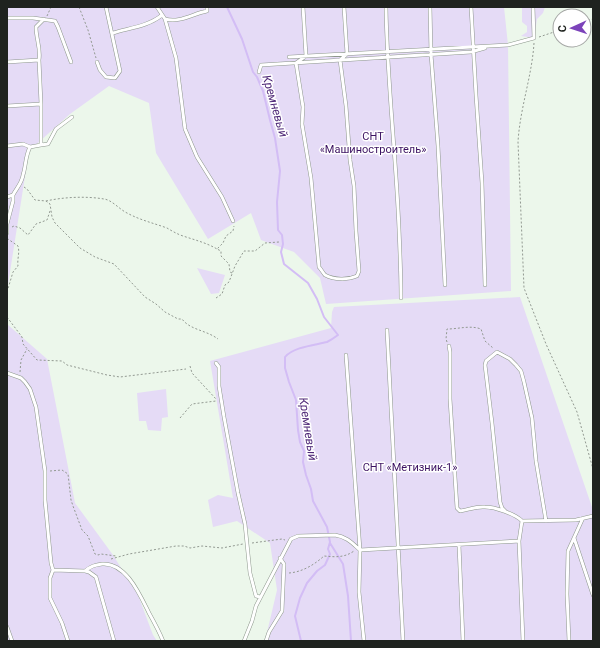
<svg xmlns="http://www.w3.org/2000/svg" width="600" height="648" viewBox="0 0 600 648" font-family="Roboto,sans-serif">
	<rect width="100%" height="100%" fill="#ecf7eb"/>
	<path fill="#e5dbf6" d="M7,7h497l4,38 3,246 -185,13 -6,-26 -26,-26 -33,-12 -10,-27 -43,26 -52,-86 -7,-50 -40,-17 -39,28 -41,37 -22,140z
		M522,7h23l-2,6 -6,6 -3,19 -13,-2 6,-4v-6l-5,-4z
		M197,268l28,7 -6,18 -8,1z
		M520,297l73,213v131h-328l12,-51 -7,-47 -33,-22 -24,6 -5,-27 10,-5 15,3 -23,-137 121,-33 1,-16 2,-5z
		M7,324l40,35 28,144 38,52 25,40 15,40 4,6h-150z
		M166,389l2,28 -6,1 -1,13 -13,-1 -2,-9h-7l-2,-28z"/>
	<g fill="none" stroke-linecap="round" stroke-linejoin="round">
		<path stroke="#d3bdf5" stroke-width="2" d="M227,7l15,32 11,33 4,5 6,14 7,29 5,18 5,33 -3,31 1,28 4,5 1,9 -2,8 3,12 24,19 9,16 7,18 14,18c-4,3 -7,5 -11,7 -12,3 -34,5 -42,15v11l4,14 7,18 2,30 2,12 4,9 -1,11 3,13 5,14 2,12 14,26 3,15 -2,7 2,5 -5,11 -8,6 -10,12 -7,15 -5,18 6,25
			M330,543l13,21 5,32 3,45"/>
		<defs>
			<path id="lane" d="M157,7l8,12 11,39 9,71 12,28 25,40 11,24
				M303,7l3,49 -10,7 7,44 -1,17 9,54 8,89c2,2 4,6 6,8 9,5 23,5 32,1l2,-5 -3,-40 -2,-45 -4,-26 -4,-54 -6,-46 7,-6 -3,-47
				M386,7c1,74 10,148 13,222 1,23 2,46 2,69
				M430,7l1,47 7,92 7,139
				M471,7l5,88 6,88 3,102
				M7,18h26l22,3 3,6 13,35
				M165,19c15,4 27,-5 42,-8v-4
				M113,33c16,-5 36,-7 49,-18
				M289,57l219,-12 26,-7 -1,-31
				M7,62l32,-2c2,-12 -3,-21 -3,-33l8,-8
				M97,62l3,8 6,7 9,1 5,-7 -14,-64
				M259,72l2,-7 210,-13 14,-4
				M7,106l34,-2 -2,-44
				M41,145l7,-1 8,-15 16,-12
				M7,146l16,-2 7,3 11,-2v-41
				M7,197l6,-2c3,-6 9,-12 10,-20 3,-9 2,-18 7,-28
				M7,233v-9l6,-23v-6
				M387,330l16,311
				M449,346l1,6v47l7,109 3,3c8,-1 16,-5 25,-4 10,0 30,7 37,14
				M346,355l14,195 -1,42 5,49
				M216,363l3,4v19l5,31 14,76 7,31 5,49 6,23 4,1
				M7,373l14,5 4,4 5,7 6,18 9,64v29l6,63 2,7 -3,8v20l12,25 6,18
				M506,512l-4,-4 -2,-6 -8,-79 -7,-58 1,-4 11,-9 13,7 6,6 5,6 3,11 8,36 4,43 10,60
				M574,538l19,57
				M459,545l4,96
				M53,570l32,1 4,1 7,5 18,64
				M85,571c6,-5 10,-6 17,-7 24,-2 38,31 47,49 5,9 10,18 14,28
				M7,627l5,14
				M244,641l8,-20 4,-15 35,-67 7,-3 37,-1c12,2 17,8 25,15l159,-9
				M266,641l3,-9 13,-21 2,-47 -4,-6
				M523,641l-4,-100 3,-20 54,-1 17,-4
				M569,641l-2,-47 1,-43 15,-33"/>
		</defs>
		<use href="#lane" stroke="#8d978c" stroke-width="4"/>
		<path stroke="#929991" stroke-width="1" stroke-dasharray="2 2" stroke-linecap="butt" d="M79,7l9,23 8,28
			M47,16l4,-9
			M584,21l9,-2
			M539,37l21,-7
			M534,43c-2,33 -14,65 -16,99l6,146 22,56 31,68 16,57
			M24,187l3,2 8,11 11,1 4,3 2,13 3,6 25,25 15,9 19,7 31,33 11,7 9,8 13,7h4c8,11 24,11 36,20
			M46,201c18,-4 40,-5 58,-2 8,1 15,10 23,14 13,7 26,10 40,15 5,3 10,6 16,8 12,4 24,7 34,13
			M12,227l2,-1 6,2 8,7 8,-11 11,-4 3,-9
			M232,273l-2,-1 -1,-8 -8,-8v-5l-4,-2 6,-6 3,-7 7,-5 1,-5
			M7,292l6,-20 5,-6c-1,-7 2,-13 0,-20l-10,-7
			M216,298l6,-4 3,-9 4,-3 6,-16 9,-15h11l10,-8 14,-1
			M7,317l15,20 1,7 14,16 25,1 5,4 40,10 13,2 66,-8
			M447,342l-1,-3 1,-10c12,0 23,-4 34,0l4,12 8,7
			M190,366l2,7 24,26
			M20,372l1,-12 6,-11
			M180,418l12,-14 24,-3
			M50,471l12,-1 6,4 3,26 2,6 9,24 6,6 7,18 3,1 3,-1 15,2
			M252,543l30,-4 3,1
			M111,559l18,-5 47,-8h8l6,2 12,-2 20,2 21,-4
			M289,573c13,-1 25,-8 35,-17 11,1 20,2 30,-5"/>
		<use href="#lane" stroke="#fff" stroke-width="3"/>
	</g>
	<g text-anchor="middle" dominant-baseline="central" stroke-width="3" stroke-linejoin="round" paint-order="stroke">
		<g font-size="11" fill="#3c1262" stroke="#fff">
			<text x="373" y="136">СНТ<tspan x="373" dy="13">«Машиностроитель»</tspan></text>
			<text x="410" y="467">СНТ «Метизник-1»</text>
		</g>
		<g font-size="12" font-style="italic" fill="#4f2978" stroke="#fff">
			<text transform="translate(275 106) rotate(74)">Кремневый</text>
			<text transform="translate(308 429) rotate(81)">Кремневый</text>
		</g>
	</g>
	<rect width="600" height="648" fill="none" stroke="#1f231f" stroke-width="16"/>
	<g transform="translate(572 28) rotate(267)"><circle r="19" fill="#ffffff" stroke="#a5a7a5"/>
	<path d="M0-3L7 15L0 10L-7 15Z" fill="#7c43ba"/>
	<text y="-6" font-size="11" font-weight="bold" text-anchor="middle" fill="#1f231f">С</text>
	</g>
</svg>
